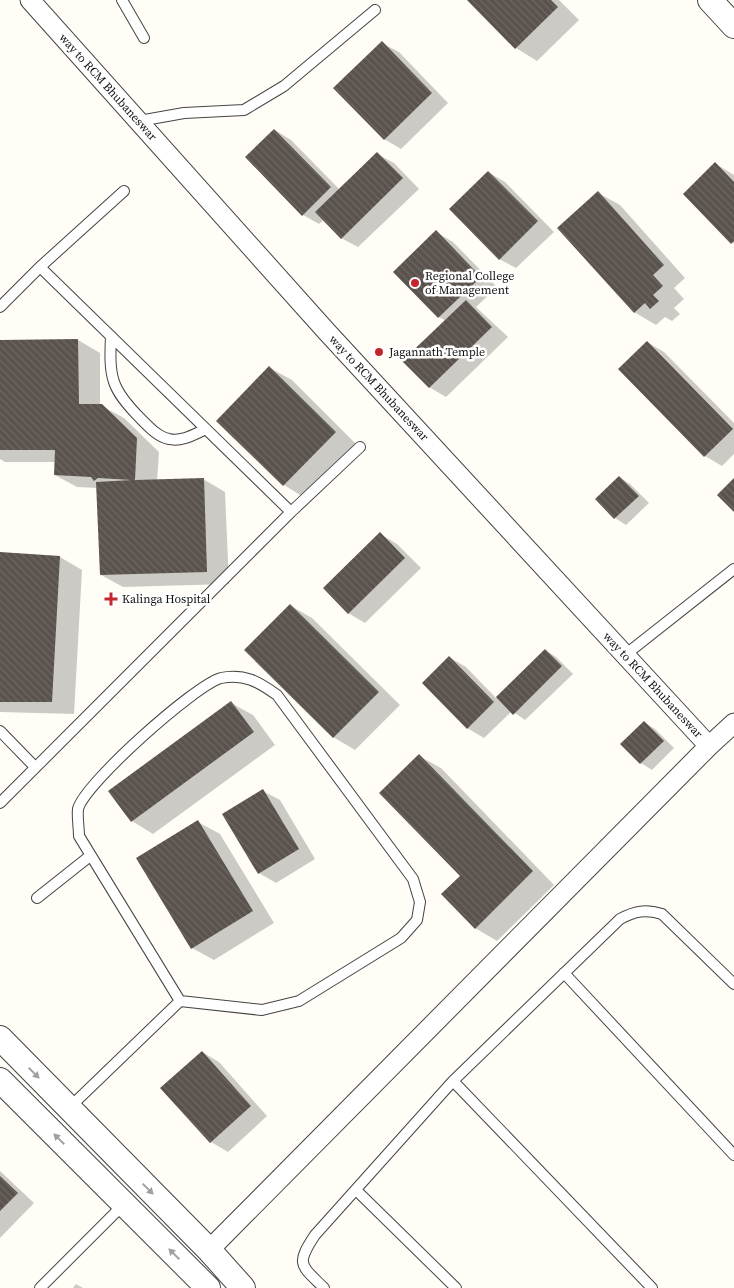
<svg xmlns="http://www.w3.org/2000/svg" width="734" height="1288" viewBox="0 0 734 1288" font-family="'Source Serif 4',serif">
	<defs>
		<pattern id="building-back-hatch" width="6" height="6" patternUnits="userSpaceOnUse" patternTransform="scale(1.25)"><rect width="6" height="6" fill="#5a524d"/><path d="M-1 5l2 2M0 0l6 6M5-1l2 2" fill="none" stroke="#6d6662"/></pattern>
	</defs>
	<rect width="100%" height="100%" fill="#fffdf5"/>
	<path fill="#0003" d="M469,0h90l20,20 -42,41 -21,-13z
		M382,43l17,9 49,51 -47,46 -17,-10z
		M275,130l16,10 49,50 37,-36 17,9 25,26 -61,58 -17,-9 -17,-18 -5,4 -16,-9z
		M716,164l18,11v69l-50,-50z
		M488,172l17,10 49,50 -38,36 -17,-9z
		M598,193l22,12 65,73 -11,10 10,11 -10,9 6,6 -8,7 -7,-4 -9,8 -22,-13z
		M436,232l17,10 44,45 -21,20 32,30 -62,60 -17,-10 17,-66 -7,-4 -44,-45z
		M78,340l22,13v52l24,13 35,34 -2,29 46,-2 22,13 4,92 -106,3 -22,-12 -4,-87 -20,-1 -22,-12 1,-13h-51l-5,-3v-118z
		M647,342l17,10 70,71v31l-12,12 -17,-10 -85,-87z
		M270,368l22,12 65,65 -52,53 -21,-13z
		M619,477l11,7 19,19 -23,22 -11,-7 -18,-19z
		M380,534l17,10 24,24 -56,55 -17,-10z
		M0,554l60,3 22,13 -8,144 -74,-2z
		M291,606l21,12 88,87 -45,45 -22,-13z
		M545,650l11,7 17,17 -48,46 -13,-9 -28,27 -17,-10 -18,-71 17,10 30,31z
		M231,703l22,12 22,30 -122,89 -21,-13z
		M644,722l11,7 19,19 -22,22 -11,-7 -19,-19z
		M419,756l22,12 113,117 -57,56 -22,-13 -13,-52z
		M263,791l17,9 35,59 -39,24 -17,-10z
		M198,822l22,12 54,89 -60,37 -22,-12z
		M202,1052l17,10 48,54 -39,36 -17,-10z
		M0,1171l34,32 -34,35z
		M76,1284l7,4h-10z"/>
	<path fill="url(#building-back-hatch)" d="M467,0h84l7,7 -43,42z
		M382,41l50,52 -48,47 -51,-52z
		M274,129l57,58 -29,29 -57,-59z
		M377,152l26,26 -62,61 -26,-27z
		M715,162l19,20v59l-3,3 -48,-50z
		M488,171l50,50 -39,39 -50,-51z
		M598,191l66,74 -11,10 10,11 -10,9 6,6 -9,8 -5,-6 -11,10 -77,-85z
		M436,230l45,47 -43,41 -45,-46z
		M466,300l26,27 -63,61 -27,-27z
		M78,339l1,65h23l35,34 -2,42 69,-2 3,94 -107,3 -4,-93 36,-2 -34,-2 -4,3 -3,-4 -37,-2 1,-25h-55v-110z
		M647,341l86,88 -29,28 -86,-88z
		M269,366l67,66 -53,54 -67,-65z
		M619,476l20,20 -25,23 -19,-20z
		M734,478v34l-17,-17z
		M380,532l25,26 -57,56 -25,-26z
		M0,552l60,4 -8,146h-52z
		M290,604l89,88 -46,46 -89,-88z
		M545,649l17,17 -49,49 -17,-18z
		M449,656l45,46 -27,27 -45,-46z
		M231,701l23,31 -123,90 -23,-31z
		M644,721l20,20 -24,23 -20,-20z
		M419,754l114,117 -58,58 -34,-35 19,-18 -81,-83z
		M263,789l36,60 -41,25 -36,-60z
		M198,820l55,91 -62,38 -55,-91z
		M202,1051l49,55 -41,37 -50,-55z
		M0,1176l18,17 -18,18z"/>
	<g fill="none" stroke-linecap="round" stroke-linejoin="round">
		<defs>
			<path id="service" d="M122,0l22,38
				M139,121l45,-8 60,-3 40,-24 91,-76
				M40,267l251,245
				M0,307l40,-40 84,-76
				M111,336c-2,42 0,53 30,83 8,8 17,18 28,20 13,3 26,-5 37,-10
				M625,655l109,-86
				M0,731l35,36
				M0,803l291,-291 69,-65
				M37,898l53,-42
				M564,973l170,182
				M453,1081l199,207
				M69,1108l111,-107 82,9 37,-9 102,-63 16,-18 3,-18 -7,-23 -136,-184c-18,-13 -33,-22 -56,-17 -26,7 -137,106 -143,131 -1,8 1,19 1,27l101,165
				M356,1190l100,98
				M40,1288l84,-84
				M324,1288c-23,-23 -29,-23 -9,-53l138,-154 167,-162c15,-8 25,-10 42,-5l72,70"/>
			<path id="minor" d="M30,0l297,332 382,414 25,-23
				M209,1250l500,-504"/>
			<path id="tertiary" d="M710,0l24,26
				M0,1038l209,212 34,38
				M0,1080l208,208"/>
		</defs>
		<use href="#service" stroke="#444" stroke-width="12"/>
		<use href="#minor" stroke="#444" stroke-width="21"/>
		<use href="#tertiary" stroke="#444" stroke-width="26"/>
		<use href="#service" stroke="#fff" stroke-width="10"/>
		<use href="#minor" stroke="#fff" stroke-width="19"/>
		<use href="#tertiary" stroke="#fff" stroke-width="24"/>
	</g>
	<defs><path id="oneway-solid" d="M-6-.8H1V-3.2L6.5 0L1 3.2V.8H-6Z" transform="scale(1.25)"/></defs>
	<g fill="#a0a0a0">
		<use href="#oneway-solid" transform="translate(34 1073) rotate(45)"/>
		<use href="#oneway-solid" transform="translate(59 1139) rotate(-135)"/>
		<use href="#oneway-solid" transform="translate(148 1189) rotate(45)"/>
		<use href="#oneway-solid" transform="translate(174 1254) rotate(-135)"/>
	</g>
	<g fill="#c4262e" stroke="#fff" stroke-width="2">
		<circle cx="415" cy="283" r="5"/>
		<circle cx="379" cy="352" r="5"/>
		<path d="M108.5 591.5h5v5h5v5h-5v5h-5v-5h-5v-5h5z"/>
	</g>
	<g text-anchor="middle" dominant-baseline="central" stroke-width="5" stroke-linejoin="round" paint-order="stroke">
		<g font-size="12" fill="#111" stroke="#fff">
			<text transform="translate(108 87) rotate(48)">way to RCM Bhubaneswar</text>
			<text transform="translate(379 388) rotate(47)">way to RCM Bhubaneswar</text>
			<text transform="translate(653 685) rotate(47)">way to RCM Bhubaneswar</text>
		</g>
		<g font-size="12" fill="#111" stroke="#fff" text-anchor="start">
			<text x="425" y="276">Regional College<tspan x="425" dy="14">of Management</tspan></text>
			<text x="389" y="352">Jagannath Temple</text>
			<text x="122" y="599">Kalinga Hospital</text>
		</g>
	</g>
</svg>
